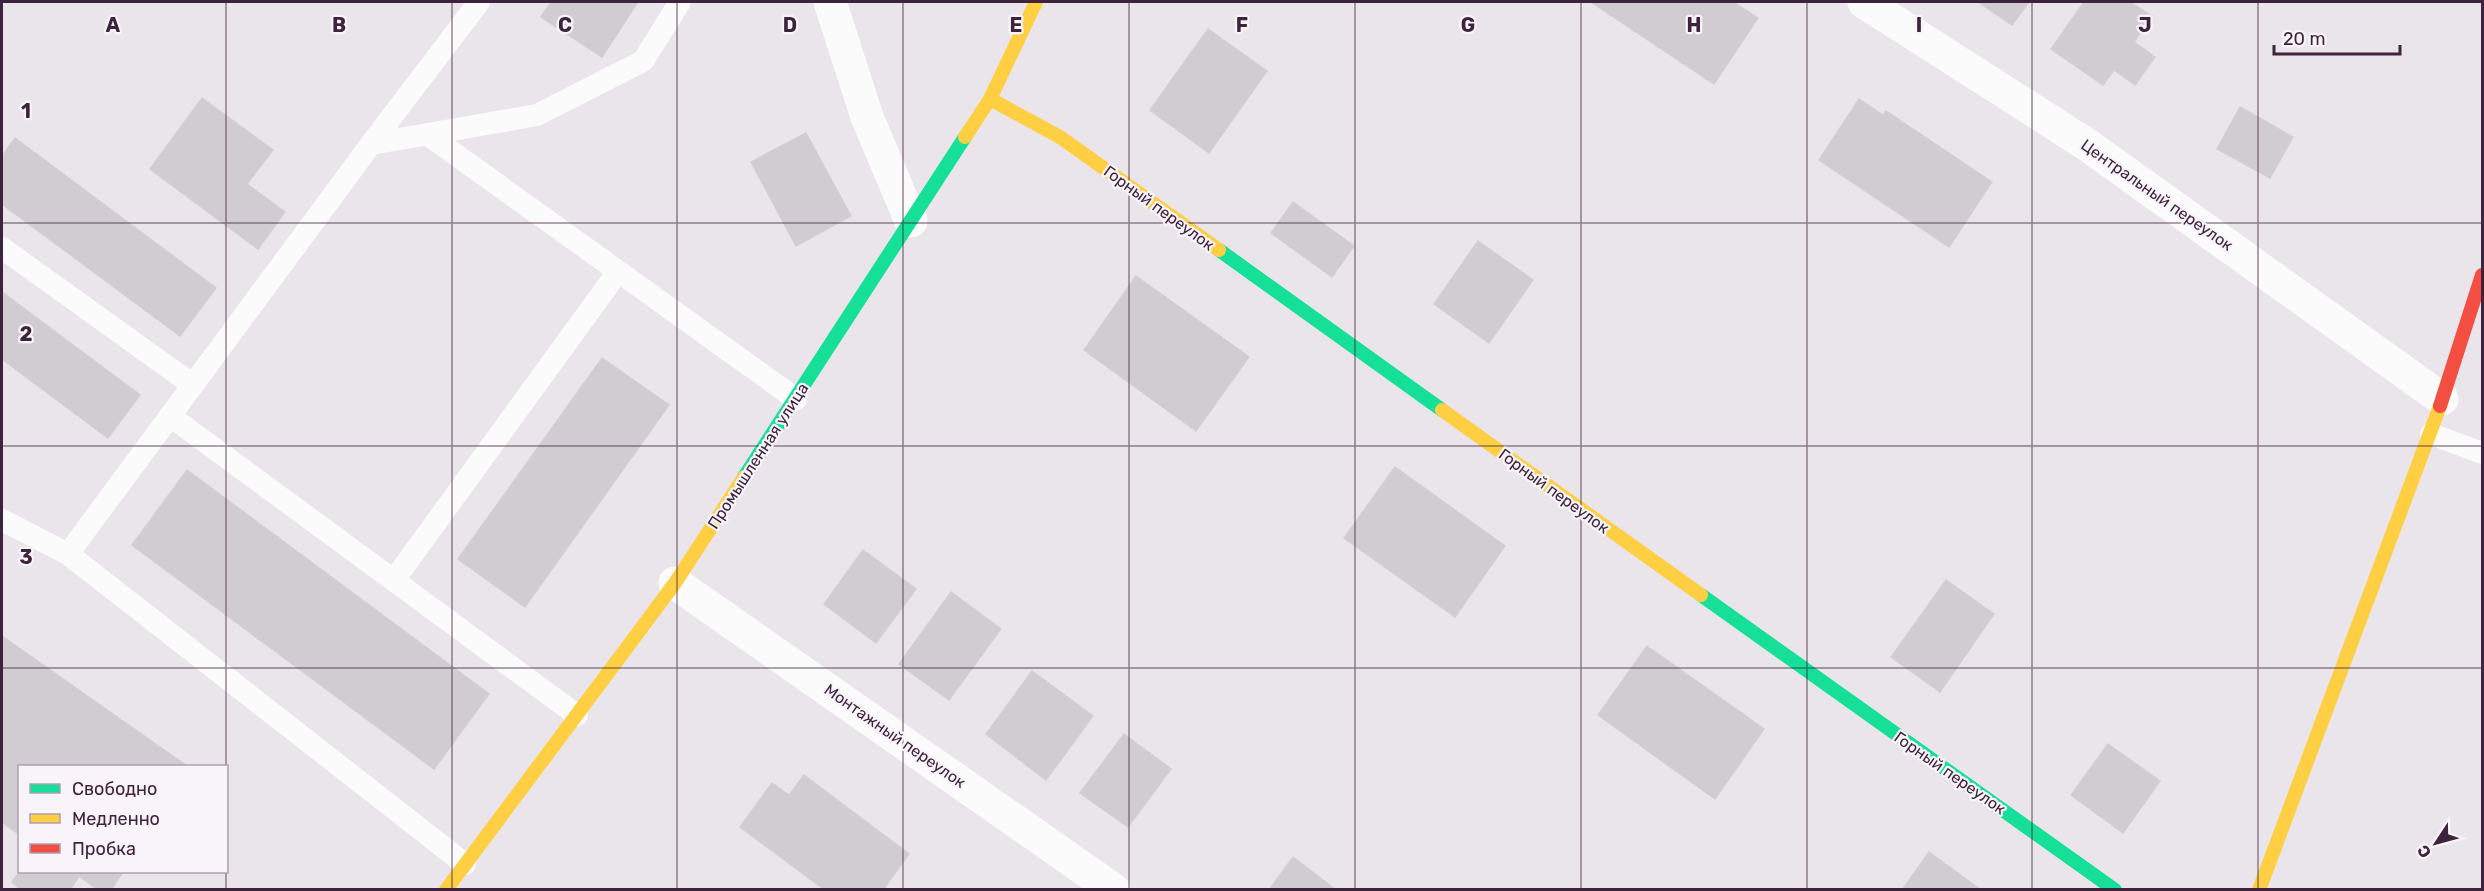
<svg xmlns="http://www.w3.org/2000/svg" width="2484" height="891" viewBox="0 0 2484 891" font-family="Rubik,sans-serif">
	<rect width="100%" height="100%" fill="#eae5eb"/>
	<path fill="#d1ccd2" stroke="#d3ced4" stroke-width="1.5" d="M551,2h87l-36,55 -61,-40z
		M1591,2h142l25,16 -44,66z
		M1978,2h51l-17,23z
		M2084,2h46l22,14 -18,26 21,15 -20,28 -21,-15 -11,15 -52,-36z
		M1208,29l59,42 -58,82 -59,-43z
		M202,98l71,52 -26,34 38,28 -27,37 -108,-80z
		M1859,99l24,16 3,-4 106,71 -43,65 -130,-87z
		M2240,107l53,30 -23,41 -53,-29z
		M806,133l45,83 -55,30 -45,-84z
		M15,138l201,150 -36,48 -178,-132v-48z
		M1293,202l61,44 -22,31 -61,-44z
		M1478,241l55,39 -44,63 -55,-39z
		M1136,276l113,81 -53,74 -112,-81z
		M2,292l138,103 -32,43 -106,-79z
		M602,358l67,47 -144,202 -67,-48z
		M1395,467l110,79 -50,71 -111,-79z
		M187,470l302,224 -55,75 -302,-224z
		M863,550l53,39 -40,54 -52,-39z
		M1946,580l48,34 -54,78 -49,-35z
		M951,592l50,37 -52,71 -50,-36z
		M2,636l185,130h-167v69l-18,-13z
		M1647,646l117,83 -49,70 -117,-84z
		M1032,671l61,45 -47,64 -60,-46z
		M1124,734l47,35 -43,58 -48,-34z
		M2108,744l52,37 -37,52 -52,-38z
		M804,775l105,79 -26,36h-58l-85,-63 32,-44 17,12z
		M1929,852l52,38h-79z
		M1293,857l43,33h-67z
		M20,871v1h103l-12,18h-13l-19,-14 -9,14h-48l-10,-8z"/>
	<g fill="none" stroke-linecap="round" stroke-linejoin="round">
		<path stroke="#fcfbfc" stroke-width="22" d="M427,134l369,265
			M371,144l166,-29 106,-54 37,-59
			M2,248l191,137
			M170,416l407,299
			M2431,434l51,19
			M2,520l66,34 397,310
			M68,554l303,-410 108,-142
			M394,580l223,-307"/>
		<path stroke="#fcfbfc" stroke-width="33" d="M830,2l37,115 44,104
			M1864,2l222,142 356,255
			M675,583l439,307"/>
		<path stroke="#16e098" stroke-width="14" d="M1219,250l223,160
			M744,477l221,-340
			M1701,595l414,295"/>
		<path stroke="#ffcf43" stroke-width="14" d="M990,99l70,38 159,113
			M965,137l25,-38 46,-97
			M1442,410l259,185
			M446,890l229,-307 69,-106
			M2259,890l181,-484"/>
		<path stroke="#f24e42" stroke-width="14" d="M2440,406l42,-131"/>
	</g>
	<path fill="none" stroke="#3e233d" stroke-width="1.5" stroke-opacity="0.55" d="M226,2v764M452,2v888M677,2v888M903,2v888M1129,2v888M1355,2v888M1581,2v888M1807,2v888M2032,2v888M2258,2v888M2,223h2480M2,446h2480M2,668h2480M226,872v18"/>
	<g text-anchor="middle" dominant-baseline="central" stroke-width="4.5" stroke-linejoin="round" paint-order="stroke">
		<g font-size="16" fill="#3e233d" stroke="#f8f4f9">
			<text transform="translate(2157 195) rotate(35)">Центральный переулок</text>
			<text transform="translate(1159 208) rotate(36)">Горный переулок</text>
			<text transform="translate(758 456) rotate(-57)">Промышленная улица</text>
			<text transform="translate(1554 491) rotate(36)">Горный переулок</text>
			<text transform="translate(895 736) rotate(35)">Монтажный переулок</text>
			<text transform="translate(1950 773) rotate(35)">Горный переулок</text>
		</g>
	</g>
	<g font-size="20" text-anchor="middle" font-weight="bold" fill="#3e233d" stroke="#f8f4f9" stroke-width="4.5" stroke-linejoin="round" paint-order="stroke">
		<text x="113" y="32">A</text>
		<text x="339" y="32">B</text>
		<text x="565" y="32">C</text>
		<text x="790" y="32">D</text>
		<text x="1016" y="32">E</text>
		<text x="1242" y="32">F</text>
		<text x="1468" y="32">G</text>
		<text x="1694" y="32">H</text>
		<text x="1919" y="32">I</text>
		<text x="2145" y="32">J</text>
		<text x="26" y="118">1</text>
		<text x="26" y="341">2</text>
		<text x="26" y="564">3</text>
	</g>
	<rect width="2484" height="891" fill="none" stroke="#3e233d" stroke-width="6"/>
	<rect x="18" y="765" width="210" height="108" fill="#f8f4f9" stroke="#aea0ae" stroke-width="1.5"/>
	<rect x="30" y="784" width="30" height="9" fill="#16e098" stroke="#aea0ae" stroke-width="1.5"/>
	<text x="72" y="795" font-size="18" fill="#3e233d">Свободно</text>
	<rect x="30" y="814" width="30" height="9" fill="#ffcf43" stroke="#aea0ae" stroke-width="1.5"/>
	<text x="72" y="825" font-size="18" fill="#3e233d">Медленно</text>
	<rect x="30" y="844" width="30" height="9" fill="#f24e42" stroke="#aea0ae" stroke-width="1.5"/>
	<text x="72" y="855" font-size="18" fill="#3e233d">Пробка</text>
	<g transform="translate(2436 843) rotate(234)" stroke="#f8f4f9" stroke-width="4.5" paint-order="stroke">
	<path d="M0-4.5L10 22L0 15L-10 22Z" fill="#3e233d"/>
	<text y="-9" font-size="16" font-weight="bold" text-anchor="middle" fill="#3e233d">С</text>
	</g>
	<path d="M2274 45v9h126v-9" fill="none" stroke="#3e233d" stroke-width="3"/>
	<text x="2283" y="45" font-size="18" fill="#3e233d" stroke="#f8f4f9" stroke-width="4.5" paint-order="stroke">20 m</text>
</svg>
